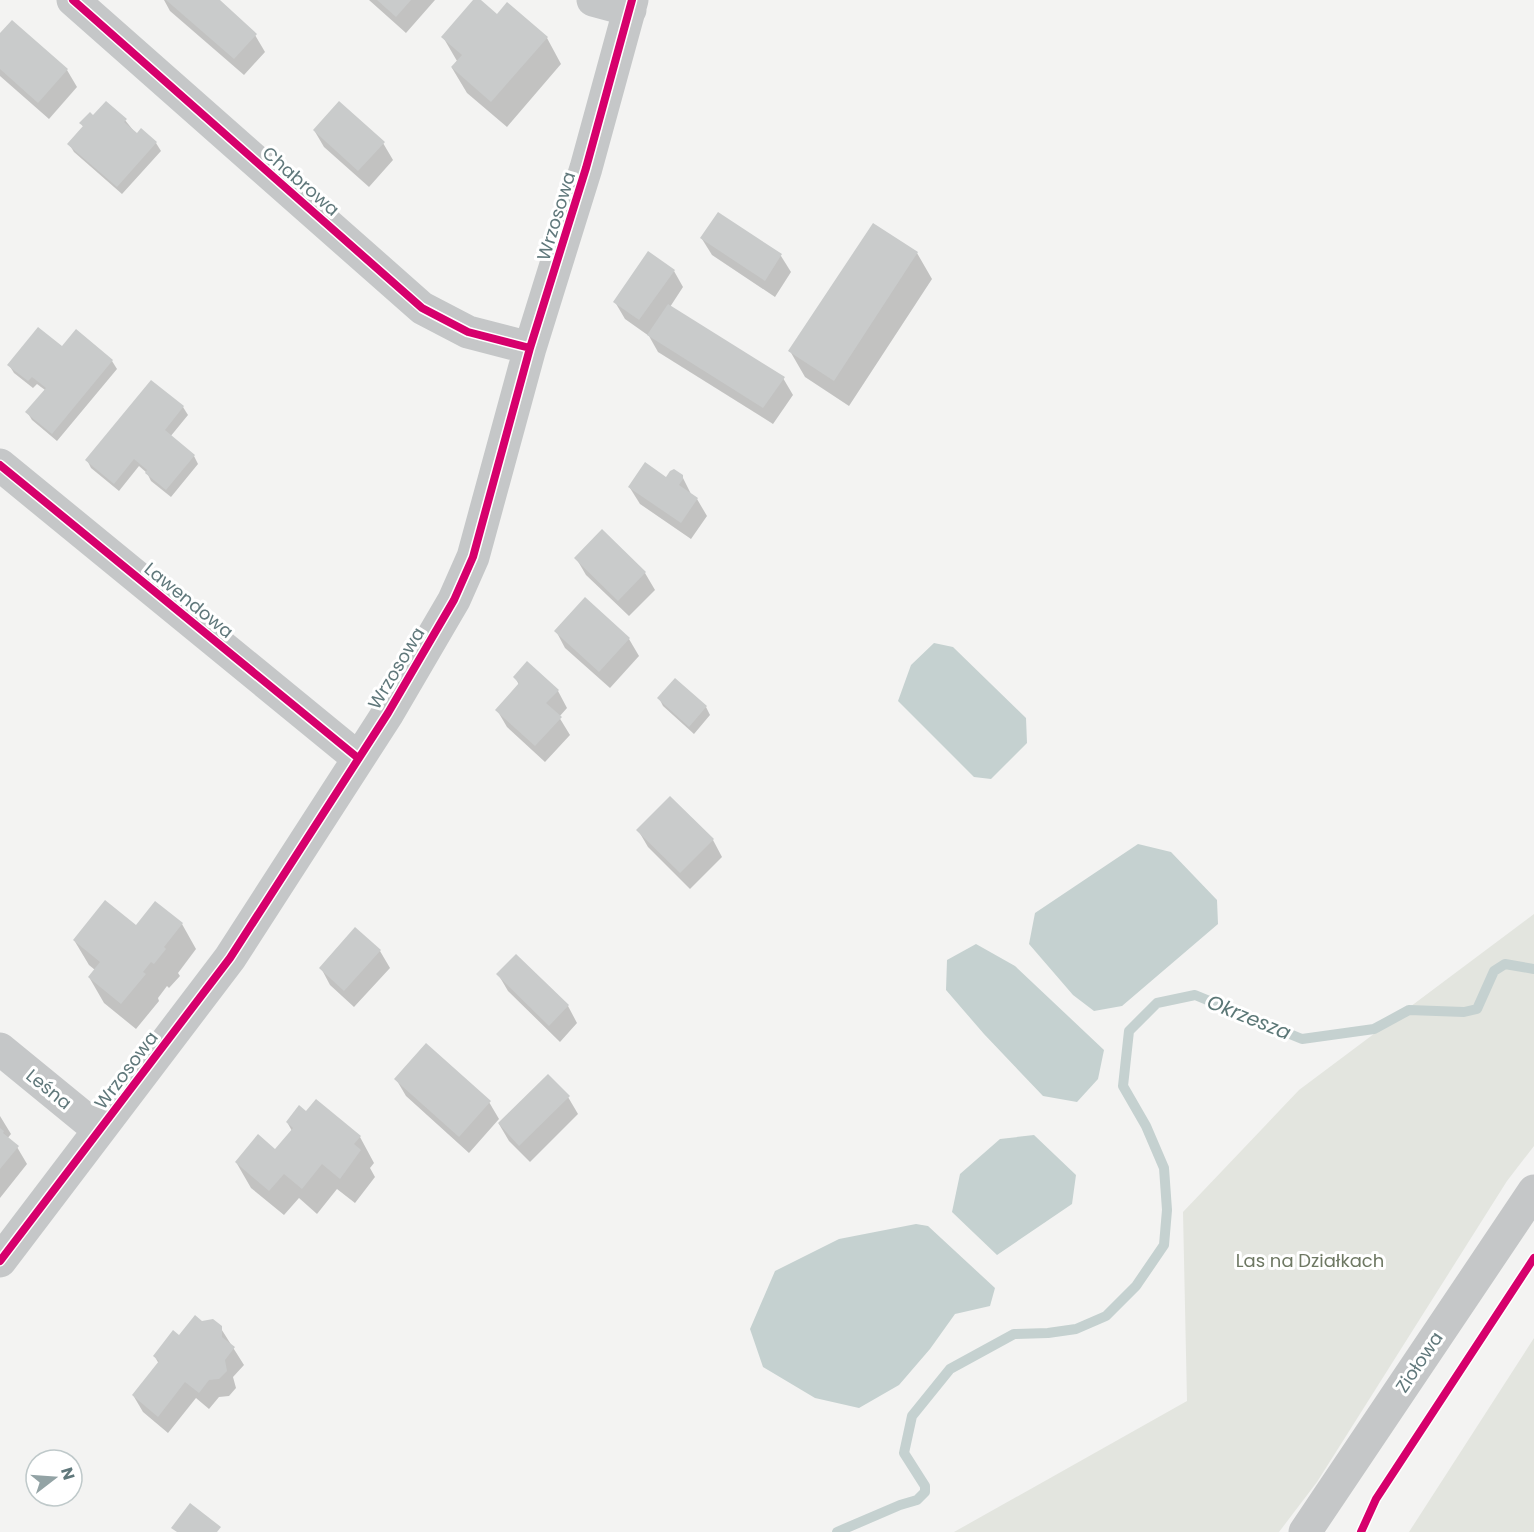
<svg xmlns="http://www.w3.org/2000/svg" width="1534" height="1532" viewBox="0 0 1534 1532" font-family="Poppins,sans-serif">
	<rect width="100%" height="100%" fill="#f3f3f2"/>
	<path fill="#e3e5df" d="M1534,914v232l-27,35 -190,301 -38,50h-325l233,-131 -4,-189 116,-122z
		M1534,1338v194h-125z"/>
	<path fill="#c5d1d0" d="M934,643l19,4 73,71 1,25 -36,36 -17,-2 -76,-76 13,-36z
		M1138,844l33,8 46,48 1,24 -96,82 -28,5 -21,-16 -44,-51 6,-31z
		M976,944l39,22 89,84 -6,29 -21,23 -34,-6 -59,-62 -38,-44 1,-30z
		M1034,1135l42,40 -4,29 -75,51 -45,-43 8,-38 40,-35z
		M916,1224l12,2 67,62 -5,18 -35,8 -25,35 -31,36 -40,23 -44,-10 -52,-31 -13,-38 25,-58 64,-32z"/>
	<path fill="#0003" d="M164,0h53l38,35 10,17 -21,23 -74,-64z
		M369,0h66l-29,33z
		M475,0h4l18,16 50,22 14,26 -54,63 -40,-34 -15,-25 5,-7 -14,-24z
		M0,36l67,34 10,17 -28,32 -49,-43z
		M94,117l31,3 12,15 4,-5 15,13 5,8 -39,43 -48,-42 -5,-8 15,-16 -3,-5z
		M314,130l69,13 10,17 -24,27 -45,-40z
		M718,214l63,42 10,16 -16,25 -63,-42 -10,-16z
		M873,225l44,28 15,26 -83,127 -44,-29 -15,-26z
		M674,271l9,16 -13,20 113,71 10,17 -20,29 -115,-72 -9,-16 -24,-17 -10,-17z
		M62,348l50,13 5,8 -60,72 -25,-21 -5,-8 18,-22 -8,-6 -4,4 -19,-15 -5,-8z
		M152,382l31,25 5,8 -18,22 24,19 4,8 -27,33 -20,-16 -4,-8 -8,-7 -20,25 -28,-23 -4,-8z
		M682,476l10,20 5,3 10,17 -16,23 -51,-35 -10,-16z
		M576,558l69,15 10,17 -26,26 -43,-41z
		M556,631l73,8 10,17 -29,32 -45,-40z
		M515,677l43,14 9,17 -8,9 11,18 -25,27 -38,-35 -10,-17 22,-25z
		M659,698l47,9 4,8 -16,19 -31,-28z
		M638,830l75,10 9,17 -32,32 -42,-42z
		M182,924l14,25 -18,24 2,3 -11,12 -2,-2 -9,12 1,3 -23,28 -32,-26 -15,-26 6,-7 -6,-5 -15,-25 62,-13z
		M355,929l25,22 10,17 -36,39 -24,-22 -9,-17z
		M498,974l70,32 9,17 -17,19 -52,-51z
		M396,1079l93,23 10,17 -30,34 -63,-57z
		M568,1097l10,17 -48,48 -21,-21 -10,-17z
		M307,1113l53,24 14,26 -4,5 5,9 -20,26 -18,-14 -20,25 -18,-16 -15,17 -33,-27 -15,-26 40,-11 16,-20 -5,-9z
		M0,1116l11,18 -4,5 10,8 10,17 -27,34z
		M201,1322l19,5 24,38 -11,12 3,11 -7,8 -10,1 -10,12 -13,-11 -28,35 -25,-21 -10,-17 26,-31 -4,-7z"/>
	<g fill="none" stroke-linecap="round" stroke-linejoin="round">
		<path stroke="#c5d1d0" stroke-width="10" d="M837,1532l63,-27 17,-5 8,-8v-6l-21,-33 8,-37 38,-47 64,-35 34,-1 28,-4 30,-13 30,-30 28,-41 3,-35 -3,-42 -18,-42 -23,-40 6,-55 28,-28 38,-8 107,44 72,-10 35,-19 55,2 13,-3 17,-38 11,-7 29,5"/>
	</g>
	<path fill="#c9cbcb" d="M166,0h54l37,34 -23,25z
		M377,0h34l-15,17z
		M473,0h8l16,14 10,-12 41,35 -57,65 -40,-35 11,-12 -21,-18z
		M12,20l56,49 -30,34 -38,-34v-36z
		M106,101l21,18 -3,3 13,11 4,-5 16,14 -40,45 -50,-43 16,-18 -4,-3 11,-11 3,3z
		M339,101l46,41 -27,29 -45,-41z
		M718,212l64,42 -17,27 -65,-43z
		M873,223l45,29 -84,129 -46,-30z
		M648,251l27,19 -36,50 -26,-18z
		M668,304l117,73 -22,31 -116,-73z
		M38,327l24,19 14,-17 37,31 -61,74 -27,-22 21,-24 -14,-11 -4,4 -21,-16z
		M151,380l33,26 -19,24 30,25 -29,35 -21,-17 2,-3 -13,-11 -20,25 -29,-24z
		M645,462l21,15 4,-6 4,-2 9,6v4l-4,6 19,13 -17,25 -53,-36z
		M602,529l44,43 -28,29 -44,-43z
		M585,597l45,41 -31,34 -45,-41z
		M527,661l32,29 -13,13 16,14 -27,29 -40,-36 24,-27 -6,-6z
		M675,678l32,28 -18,21 -32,-29z
		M670,796l44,43 -34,34 -44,-43z
		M105,900l31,25 19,-24 28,22 -19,24 2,2 -12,15 -3,-2 -8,10 3,2 -25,30 -33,-27 12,-15 -27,-22z
		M355,927l26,23 -37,41 -25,-23z
		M516,954l53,51 -20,21 -53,-52z
		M426,1043l65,58 -32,36 -65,-58z
		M548,1074l22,22 -51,50 -21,-23z
		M316,1099l45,37 -7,8 7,6 -21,29 -18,-15 -20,25 -18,-15 -15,17 -34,-29 23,-28 17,15 18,-21 -7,-6 13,-17 7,6z
		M0,1128l4,3 -1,2 16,13 -19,23z
		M195,1315l7,6 11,-2 9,7v11l13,10 -10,13 2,11 -8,8 -10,1 -10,13 -14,-11 -27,35 -26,-22 27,-34 -6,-5 20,-26 6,5z
		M190,1503l31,24 -4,5h-40l-6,-4z"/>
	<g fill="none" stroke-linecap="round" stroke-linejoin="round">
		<path stroke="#c5c7c8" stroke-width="33" d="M73,0l349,308 46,24 62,16
			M593,0l37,10
			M0,465l358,293
			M0,1049l99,81
			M0,1261l230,-303 158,-245 66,-113 19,-43 57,-209 56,-180 46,-168
			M1305,1532l229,-341"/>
		<defs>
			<path id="cycleway" d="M73,0l349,308 46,24 62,16
				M0,465l358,293
				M0,1261l230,-303 158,-245 66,-113 19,-43 57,-209 56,-180 46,-168
				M1361,1532l15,-33 158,-241"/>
		</defs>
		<use href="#cycleway" stroke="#fff" stroke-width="11"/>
		<use href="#cycleway" stroke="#d6006c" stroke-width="8"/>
	</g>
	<g text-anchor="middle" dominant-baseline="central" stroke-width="6" stroke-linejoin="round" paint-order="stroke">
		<g font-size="18" fill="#60787b" stroke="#fff">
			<text transform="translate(301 181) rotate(41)">Chabrowa</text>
			<text transform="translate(556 216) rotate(-73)">Wrzosowa</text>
			<text transform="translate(189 600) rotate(39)">Lawendowa</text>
			<text transform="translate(396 668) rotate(-59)">Wrzosowa</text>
			<text transform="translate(126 1070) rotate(-53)">Wrzosowa</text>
			<text transform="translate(49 1089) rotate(39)">Leśna</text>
			<text transform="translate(1419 1362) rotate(-56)">Ziołowa</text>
		</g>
		<g font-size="18" fill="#6e7863" stroke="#fff">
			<text x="1310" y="1260">Las na Działkach</text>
		</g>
		<g font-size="20" font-style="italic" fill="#5b7776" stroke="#fff">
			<text transform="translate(1249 1017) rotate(22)">Okrzesza</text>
		</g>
	</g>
	<g transform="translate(54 1478) rotate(73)"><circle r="28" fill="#ffffff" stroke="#bfc9ca" stroke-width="1.5"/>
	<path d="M0-4.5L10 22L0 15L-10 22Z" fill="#93a3a5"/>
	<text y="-9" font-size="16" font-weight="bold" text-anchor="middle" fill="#60787b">N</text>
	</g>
</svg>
